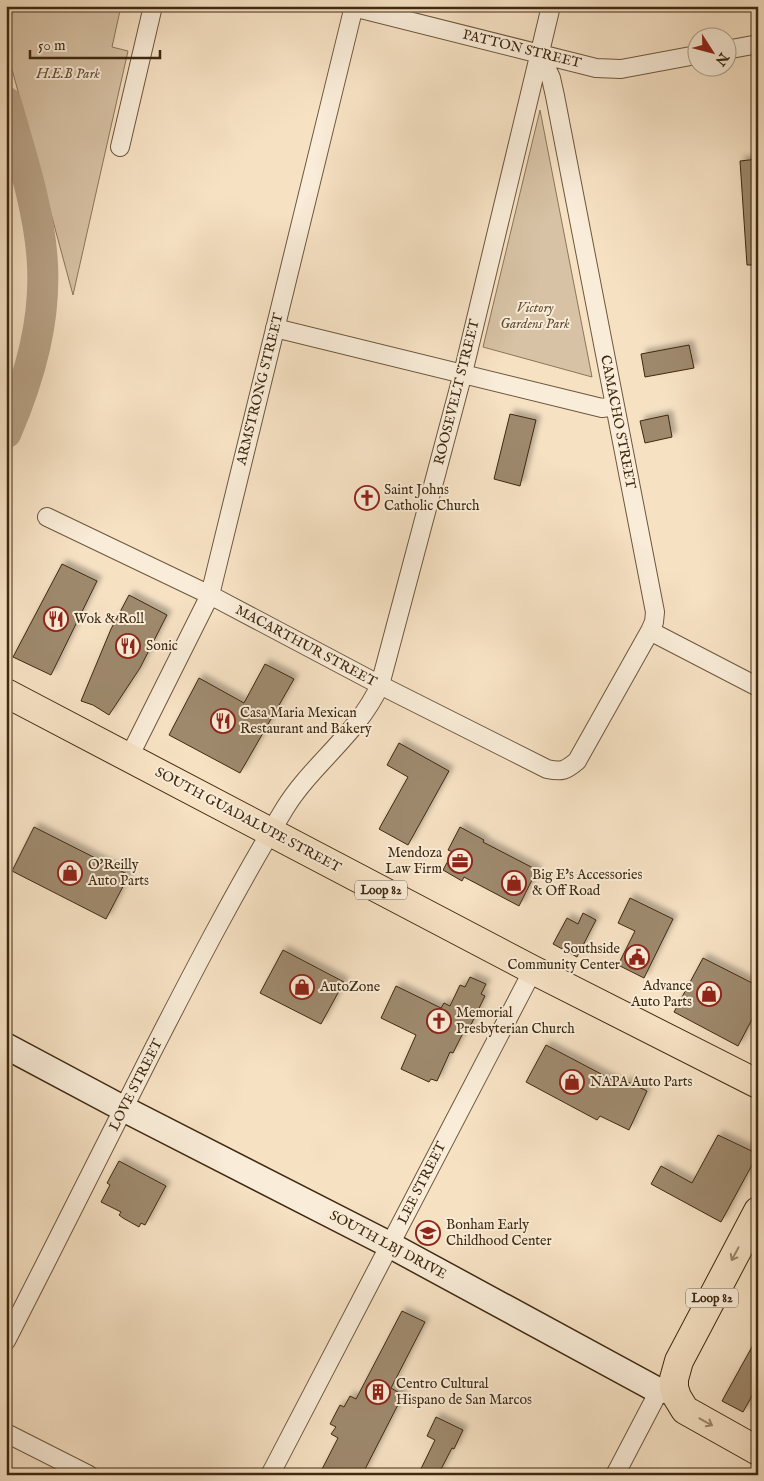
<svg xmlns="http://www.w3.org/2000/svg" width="764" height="1481" viewBox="0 0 764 1481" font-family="'IM FELL English',serif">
	<defs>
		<filter id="shadow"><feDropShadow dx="4.5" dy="-4.5" stdDeviation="2.5" flood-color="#0004"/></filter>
	</defs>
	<rect width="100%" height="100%" fill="#f6e1c3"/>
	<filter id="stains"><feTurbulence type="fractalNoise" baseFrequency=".004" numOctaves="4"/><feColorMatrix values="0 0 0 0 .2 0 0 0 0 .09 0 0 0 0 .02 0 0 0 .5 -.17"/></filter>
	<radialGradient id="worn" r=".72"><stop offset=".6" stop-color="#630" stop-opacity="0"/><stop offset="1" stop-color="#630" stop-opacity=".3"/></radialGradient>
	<path fill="#d7c2a5" stroke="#8b765a" d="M6,6h115l-9,41 16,4 -55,244 -67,-248z
		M540,110l52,267 -109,-30z"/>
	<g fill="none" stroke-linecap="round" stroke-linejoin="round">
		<path stroke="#b8a286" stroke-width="31" d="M6,102c14,50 32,102 36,155 5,61 -12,120 -36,176"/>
	</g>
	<path fill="#9e896d" stroke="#3f2910" filter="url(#shadow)" d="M758,159v106h-11l-7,-104z
		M689,345l5,23 -49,9 -4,-23z
		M510,414l26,6 -16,66 -26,-7z
		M668,415l4,22 -27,6 -5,-22z
		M62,564l35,17 -46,94 -38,-18z
		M129,595l38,20 -27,53 -31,47 -16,-10 -12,-4 30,-72z
		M265,664l29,15 -54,94 -71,-38 30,-57 45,25z
		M399,743l50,28 -41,74 -29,-16 29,-52 -21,-12z
		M34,827l95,48 -23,44 -94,-48z
		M460,827l24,13 -1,2 54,28 -18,36 -55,-29 -2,4 -19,-11 10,-18 -5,-2z
		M630,898l43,21 -29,59 -26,-13 17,-34 -17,-8z
		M583,913l13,7 -19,37 -24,-13 14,-26 11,6z
		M283,950l61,32 -23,42 -61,-31z
		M703,958l55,28v22l-20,38 -64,-34z
		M470,977l16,7 -5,10 4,2 -19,39 -3,-2 -10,20 -3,-1 -13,29 -6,-2 -2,3 -28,-13 15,-34 -35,-17 15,-32 45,22 3,-5 6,3 10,-21 5,2z
		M546,1045l78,41 2,-5 21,10 -18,39 -29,-14 -3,4 -71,-38z
		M718,1135l40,19 -37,68 -70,-38 10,-18 31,17z
		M119,1161l47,25 -21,39 -4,-2 -2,4 -16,-9 -4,-3 2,-3 -20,-10 9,-17 -3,-2z
		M402,1311l23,11 -34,66 12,7 -41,80h-43l19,-37 -7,-4 5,-7 -6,-3 10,-19 4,2 6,-11 6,3z
		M758,1336v49l-15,27 -21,-11z
		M436,1417l27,13 -9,19 -2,-1 -14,27h-20l17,-35 -8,-4z"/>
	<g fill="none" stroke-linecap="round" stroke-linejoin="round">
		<defs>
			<path id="street" d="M349,6l247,62 25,1 75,-14
				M726,50l32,-6
				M120,147l33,-141
				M275,328l327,80 13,-2
				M47,517l163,78 170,90 167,84c15,3 18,2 30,-8l73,-130 4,-9 1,-10 -100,-516 -4,-18 -11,-24
				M650,631l108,56
				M129,757l81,-162 144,-589
				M6,1341c49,-96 97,-192 146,-289 42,-82 85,-165 133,-244 27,-44 73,-74 95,-123l83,-312 88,-367
				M6,1433l83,42
				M270,1475l263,-505
				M615,1475l44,-84"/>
			<path id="secondary" d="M6,1046l118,63 266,136 269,146 15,-3"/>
			<path id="primary" d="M6,693l527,277 225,114
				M758,1211l-79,150 -5,18v9l3,9 8,13 73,41"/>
		</defs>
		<use href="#street" stroke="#6d573d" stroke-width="20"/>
		<use href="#secondary" stroke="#3f2910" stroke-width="28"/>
		<use href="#primary" stroke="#3f2910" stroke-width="30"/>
		<use href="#street" stroke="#f9ecd8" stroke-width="18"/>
		<use href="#secondary" stroke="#f9ecd8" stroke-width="25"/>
		<use href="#primary" stroke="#f6e1c3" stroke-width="28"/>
	</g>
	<defs><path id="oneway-shaft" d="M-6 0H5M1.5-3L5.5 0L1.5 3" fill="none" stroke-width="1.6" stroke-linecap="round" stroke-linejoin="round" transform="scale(1.25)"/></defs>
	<g stroke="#9a856a">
		<use href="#oneway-shaft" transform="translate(735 1254) rotate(118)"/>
		<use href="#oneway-shaft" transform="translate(706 1422) rotate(29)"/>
	</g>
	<defs>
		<symbol id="church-ring" viewBox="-11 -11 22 22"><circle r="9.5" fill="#f9ecd8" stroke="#8f2418" stroke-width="1.5"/><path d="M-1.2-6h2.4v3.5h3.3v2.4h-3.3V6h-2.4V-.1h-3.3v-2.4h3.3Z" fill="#8f2418"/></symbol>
		<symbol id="restaurant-ring" viewBox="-11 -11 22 22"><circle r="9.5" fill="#f9ecd8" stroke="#8f2418" stroke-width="1.5"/><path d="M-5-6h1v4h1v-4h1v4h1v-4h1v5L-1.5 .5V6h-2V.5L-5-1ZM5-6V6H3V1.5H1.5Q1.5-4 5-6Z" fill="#8f2418"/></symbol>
		<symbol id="office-ring" viewBox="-11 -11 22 22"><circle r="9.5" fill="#f9ecd8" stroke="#8f2418" stroke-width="1.5"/><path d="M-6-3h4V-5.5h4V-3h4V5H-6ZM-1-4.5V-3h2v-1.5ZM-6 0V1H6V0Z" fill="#8f2418"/></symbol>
		<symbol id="shop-ring" viewBox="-11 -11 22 22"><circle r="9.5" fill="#f9ecd8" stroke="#8f2418" stroke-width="1.5"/><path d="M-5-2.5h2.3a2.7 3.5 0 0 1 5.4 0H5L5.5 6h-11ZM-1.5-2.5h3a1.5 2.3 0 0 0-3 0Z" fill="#8f2418"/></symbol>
		<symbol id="civic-ring" viewBox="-11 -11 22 22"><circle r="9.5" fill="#f9ecd8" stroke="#8f2418" stroke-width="1.5"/><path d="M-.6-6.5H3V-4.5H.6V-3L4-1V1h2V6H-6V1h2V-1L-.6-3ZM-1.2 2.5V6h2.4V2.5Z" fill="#8f2418"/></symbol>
		<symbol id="school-ring" viewBox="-11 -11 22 22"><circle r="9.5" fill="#f9ecd8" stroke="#8f2418" stroke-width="1.5"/><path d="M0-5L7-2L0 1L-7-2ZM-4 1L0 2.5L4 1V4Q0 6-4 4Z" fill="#8f2418"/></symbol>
		<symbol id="building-ring" viewBox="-11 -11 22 22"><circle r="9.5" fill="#f9ecd8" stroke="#8f2418" stroke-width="1.5"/><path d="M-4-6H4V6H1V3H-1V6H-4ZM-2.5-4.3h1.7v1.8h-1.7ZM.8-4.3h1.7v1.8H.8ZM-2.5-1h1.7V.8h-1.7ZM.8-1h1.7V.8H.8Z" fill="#8f2418"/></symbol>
	</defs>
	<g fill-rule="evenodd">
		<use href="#church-ring" x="353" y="484" width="28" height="28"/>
		<use href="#restaurant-ring" x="42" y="605" width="28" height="28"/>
		<use href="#restaurant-ring" x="114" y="632" width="28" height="28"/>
		<use href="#restaurant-ring" x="209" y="707" width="28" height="28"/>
		<use href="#office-ring" x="446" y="847" width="28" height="28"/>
		<use href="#shop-ring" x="56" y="859" width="28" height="28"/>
		<use href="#shop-ring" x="500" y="869" width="28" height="28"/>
		<use href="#civic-ring" x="623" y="943" width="28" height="28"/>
		<use href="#shop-ring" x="288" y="973" width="28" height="28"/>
		<use href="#shop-ring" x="695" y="980" width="28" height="28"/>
		<use href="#church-ring" x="425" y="1007" width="28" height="28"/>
		<use href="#shop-ring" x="558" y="1068" width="28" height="28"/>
		<use href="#school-ring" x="414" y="1219" width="28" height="28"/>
		<use href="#building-ring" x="364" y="1378" width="28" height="28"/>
	</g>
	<g text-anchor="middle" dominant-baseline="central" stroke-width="4" stroke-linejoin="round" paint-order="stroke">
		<g fill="#f9ecd8" stroke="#77644c" stroke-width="1">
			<rect x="355" y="880.5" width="52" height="19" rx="4"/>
			<rect x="686" y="1288.5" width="52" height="19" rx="4"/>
		</g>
		<g font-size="12" font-weight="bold" fill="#3f2910">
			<text x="381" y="890">Loop 82</text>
			<text x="712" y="1298">Loop 82</text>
		</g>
		<g font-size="14" fill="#3f2910" stroke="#f9ecd8">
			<text transform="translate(522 49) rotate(14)">PATTON STREET</text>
			<text transform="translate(260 389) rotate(-76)">ARMSTRONG STREET</text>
			<text transform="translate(457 392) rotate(-76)">ROOSEVELT STREET</text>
			<text transform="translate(618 422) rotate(79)">CAMACHO STREET</text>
			<text transform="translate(306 646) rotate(28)">MACARTHUR STREET</text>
			<text transform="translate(248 820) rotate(28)">SOUTH GUADALUPE STREET</text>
			<text transform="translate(136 1085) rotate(-63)">LOVE STREET</text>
			<text transform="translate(422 1183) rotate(-63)">LEE STREET</text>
			<text transform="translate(388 1245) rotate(28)">SOUTH LBJ DRIVE</text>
		</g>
		<g font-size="14" font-style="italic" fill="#654f35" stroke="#f9ecd8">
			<text x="68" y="74">H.E.B Park</text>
			<text x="535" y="308">Victory<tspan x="535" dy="16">Gardens Park</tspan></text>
		</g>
		<g font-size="14" fill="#3f2910" stroke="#f9ecd8" text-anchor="start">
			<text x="384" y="490">Saint Johns<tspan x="384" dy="16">Catholic Church</tspan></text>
			<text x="74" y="619">Wok &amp; Roll</text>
			<text x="146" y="646">Sonic</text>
			<text x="240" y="713">Casa Maria Mexican<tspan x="240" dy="16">Restaurant and Bakery</tspan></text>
			<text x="442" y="853" text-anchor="end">Mendoza<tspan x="442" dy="16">Law Firm</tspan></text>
			<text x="88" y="865">O'Reilly<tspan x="88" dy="16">Auto Parts</tspan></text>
			<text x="532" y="875">Big E's Accessories<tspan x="532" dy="16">&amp; Off Road</tspan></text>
			<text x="620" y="949" text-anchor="end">Southside<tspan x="620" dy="16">Community Center</tspan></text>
			<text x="692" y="986" text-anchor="end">Advance<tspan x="692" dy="16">Auto Parts</tspan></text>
			<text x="320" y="987">AutoZone</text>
			<text x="456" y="1013">Memorial<tspan x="456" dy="16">Presbyterian Church</tspan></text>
			<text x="590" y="1082">NAPA Auto Parts</text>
			<text x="446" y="1225">Bonham Early<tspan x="446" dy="16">Childhood Center</tspan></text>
			<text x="396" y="1384">Centro Cultural<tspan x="396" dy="16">Hispano de San Marcos</tspan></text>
		</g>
	</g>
	<rect width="764" height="1481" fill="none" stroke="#f6e1c3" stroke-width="25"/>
	<rect x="8" y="8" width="749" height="1466" fill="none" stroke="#3f2910" stroke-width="2.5"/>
	<rect x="12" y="12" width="739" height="1456" fill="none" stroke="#3f2910"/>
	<g transform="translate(712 52) rotate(126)"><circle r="24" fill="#f9ecd8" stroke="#af9e88"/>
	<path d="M0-4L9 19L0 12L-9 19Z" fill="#8f2418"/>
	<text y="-8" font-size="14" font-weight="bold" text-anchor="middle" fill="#3f2910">N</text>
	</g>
	<path d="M30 50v8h130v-8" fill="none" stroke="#3f2910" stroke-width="2.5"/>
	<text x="38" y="50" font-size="15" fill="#3f2910" stroke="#f9ecd8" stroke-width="4" paint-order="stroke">50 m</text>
	<rect width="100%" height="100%" filter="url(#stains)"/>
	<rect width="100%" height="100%" fill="url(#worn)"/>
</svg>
